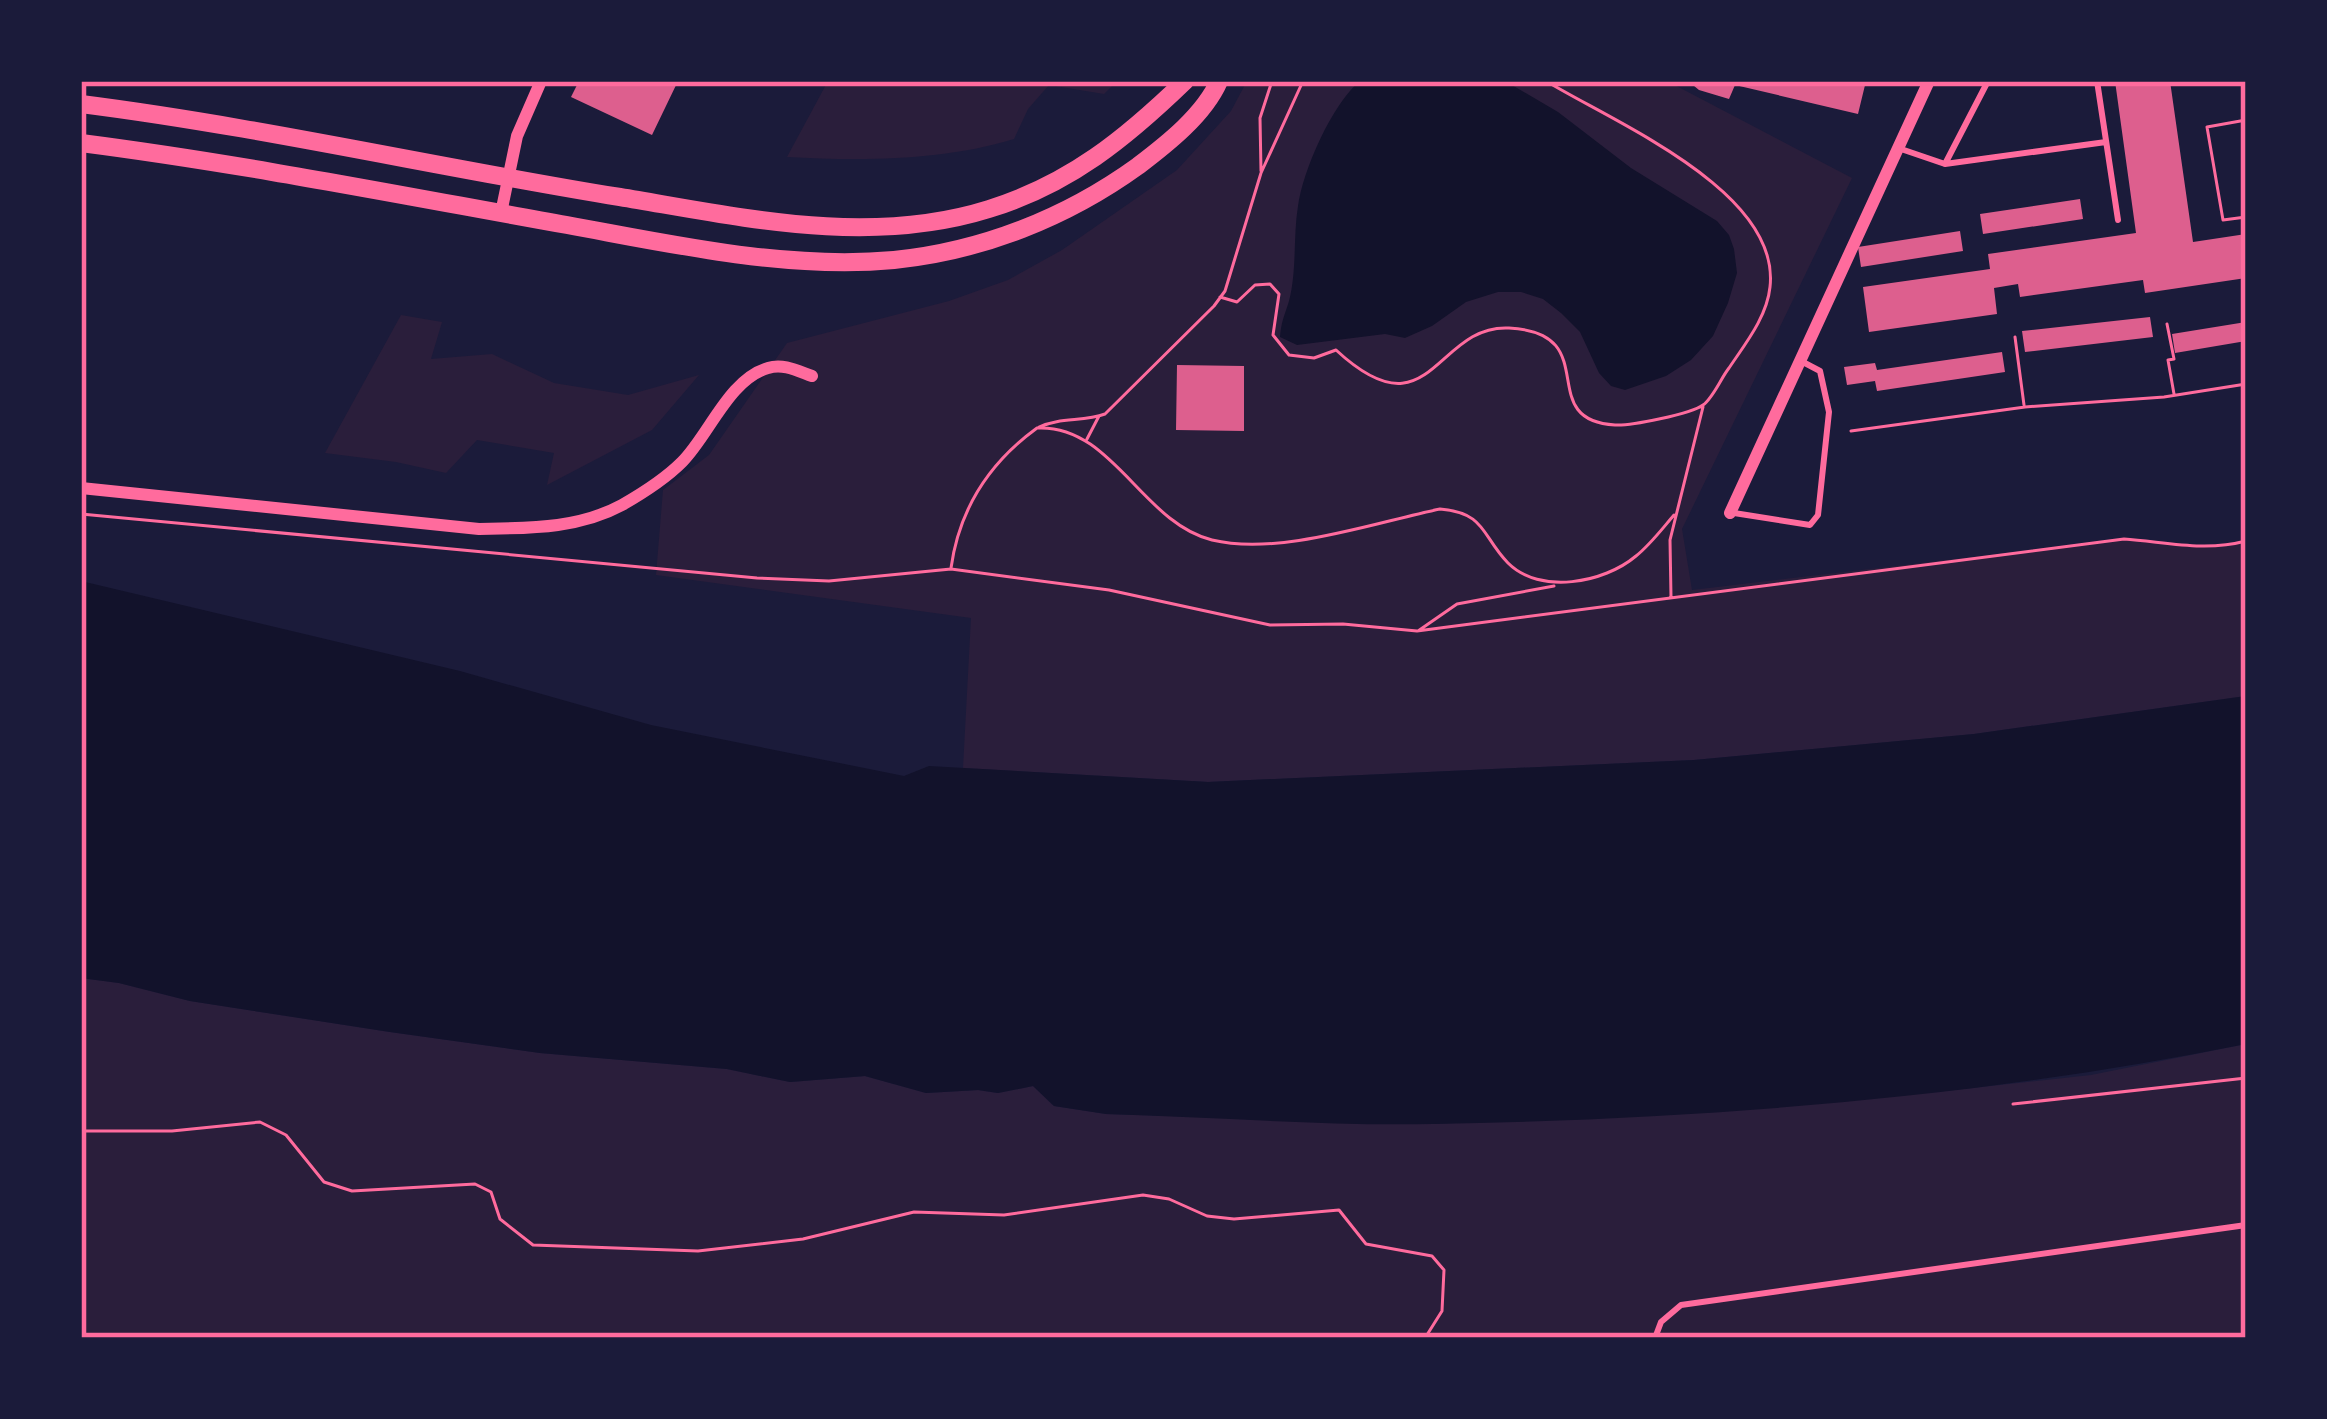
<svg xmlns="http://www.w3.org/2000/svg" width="2327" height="1419" viewBox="0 0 2327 1419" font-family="'IBM Plex Sans',sans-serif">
	<rect width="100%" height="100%" fill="#1b1b3a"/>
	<path fill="#2a1e3b" d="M828,81h289l-13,13 -55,-9 -21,24 -14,30c-72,22 -152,22 -227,18z
		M1247,81h420l185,97 -170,351 10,61 432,-51c41,5 82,14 122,0v157l-272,38 -280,26 -486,22 -245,-14 8,-150 -315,-43 7,-85 46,-35 78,-112 162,-42 59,-21 54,-30 115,-80 54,-59z
		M401,315l41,7 -11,37 61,-5 62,29 74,12 71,-20 -47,55 -105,55 7,-32 -77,-13 -31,33 -50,-11 -71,-9z
		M81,978l38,5 71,18 200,31 150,21 187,16 63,13 75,-6 61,17 52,-3 20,3 35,-7 21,20 52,8 324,10 239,-10 276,-23 146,-16 155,-31v294h-2165z"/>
	<path fill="#12122b" d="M1360,81h145l53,31 73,56 86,53 12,14 5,14 3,24 -9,30 -15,33 -22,24 -25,16 -41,14 -14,-4 -12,-13 -19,-41 -19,-19 -18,-14 -22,-7h-23l-32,10 -34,24 -27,12 -20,-4 -88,11 -17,-8c1,-15 5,-23 9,-36 8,-30 4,-65 9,-95 5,-36 34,-102 62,-125z
		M81,581l379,90 191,54 253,51 25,-10 279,16 486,-22 280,-26 272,-38v348c-267,54 -541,75 -813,80 -109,2 -218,-7 -327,-10l-52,-8 -21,-20 -35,7 -20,-3 -52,3 -61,-17 -75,6 -63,-13 -187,-16 -150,-21 -200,-31 -71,-18 -38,-5z"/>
	<path fill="#dd5f8e" d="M579,81h99l-26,54 -81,-38z
		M1688,81h178l-8,33 -123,-29 -6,14 -30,-9z
		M2115,81h55l23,161 53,-8v44l-101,15 -2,-13 -123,17 -2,-13 -24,4 3,26 -128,18 -6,-45 127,-18 -2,-15 148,-21z
		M2080,199l3,20 -100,15 -3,-20z
		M1960,231l3,20 -102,16 -3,-20z
		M2150,317l3,20 -128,15 -3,-21z
		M2246,322v19l-71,12 -3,-19z
		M2002,352l3,20 -128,19 -2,-10 -28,4 -3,-18 31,-4 2,7z
		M1177,365l67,1v65l-68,-1z"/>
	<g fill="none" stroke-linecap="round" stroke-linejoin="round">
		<path stroke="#ff6b9d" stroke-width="3" d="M2246,120l-39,7 16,93 23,-3
			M1261,171l-1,-53 12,-37
			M1220,297l17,5 18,-17 15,-1 9,10 -6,41 16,20 25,3 22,-8c95,88 99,-26 173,-22 97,5 23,92 106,97 15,1 76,-11 88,-20 10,-7 18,-27 26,-37 16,-24 38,-51 41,-81 11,-96 -157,-165 -224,-206
			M2167,324l7,35 -6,1 6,34
			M2015,337l9,68
			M1039,427c22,-10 44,-5 66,-13l109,-108 11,-15 36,-118 42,-92
			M1851,431l174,-24 139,-10 82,-13
			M1087,439l12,-23
			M81,514l676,64 72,3 122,-12 158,21 161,35 73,-1 74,7 707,-92c42,3 80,13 122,2
			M951,568c8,-58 38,-105 86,-140 75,-4 105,95 175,112 67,16 161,-17 228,-31 46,4 41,26 68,54 32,32 96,20 128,-7 14,-11 26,-27 38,-41
			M1671,597l-1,-57 33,-133
			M1418,631l39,-27 97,-18
			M2013,1104l233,-26
			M81,1131h91l88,-9 26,13 38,47 28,9 123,-7 16,8 9,27 33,26 165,6 105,-12 111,-27 90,3 139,-20 26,4 38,17 27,3 105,-9 27,34 66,12 12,14 -2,41 -17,27"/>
		<path stroke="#ff6b9d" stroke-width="6" d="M2097,81l21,139
			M1901,149l44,15 43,-83
			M1945,164l161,-22
			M1734,513l76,12 8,-10 11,-103 -9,-41 -19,-10
			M1655,1338l6,-16 20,-17 565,-80"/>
		<path stroke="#ff6b9d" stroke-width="12" d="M501,213l16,-77 24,-55
			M81,488l398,41c49,-1 99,0 143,-24 21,-12 43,-26 60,-43 27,-27 47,-83 86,-94 15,-5 30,3 44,8
			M1730,513l199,-432"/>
		<path stroke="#ff6b9d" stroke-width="18" d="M81,104c181,23 359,64 539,93 121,20 248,50 369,12 81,-25 137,-71 196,-128
			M81,143c163,21 324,53 486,82 105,19 219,45 327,35 88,-9 172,-42 244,-94 29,-22 66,-51 81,-85"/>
	</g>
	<rect width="2327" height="1419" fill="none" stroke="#1b1b3a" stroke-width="168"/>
	<rect x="84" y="84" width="2159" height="1251" fill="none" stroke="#ff6b9d" stroke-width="4.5"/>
</svg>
